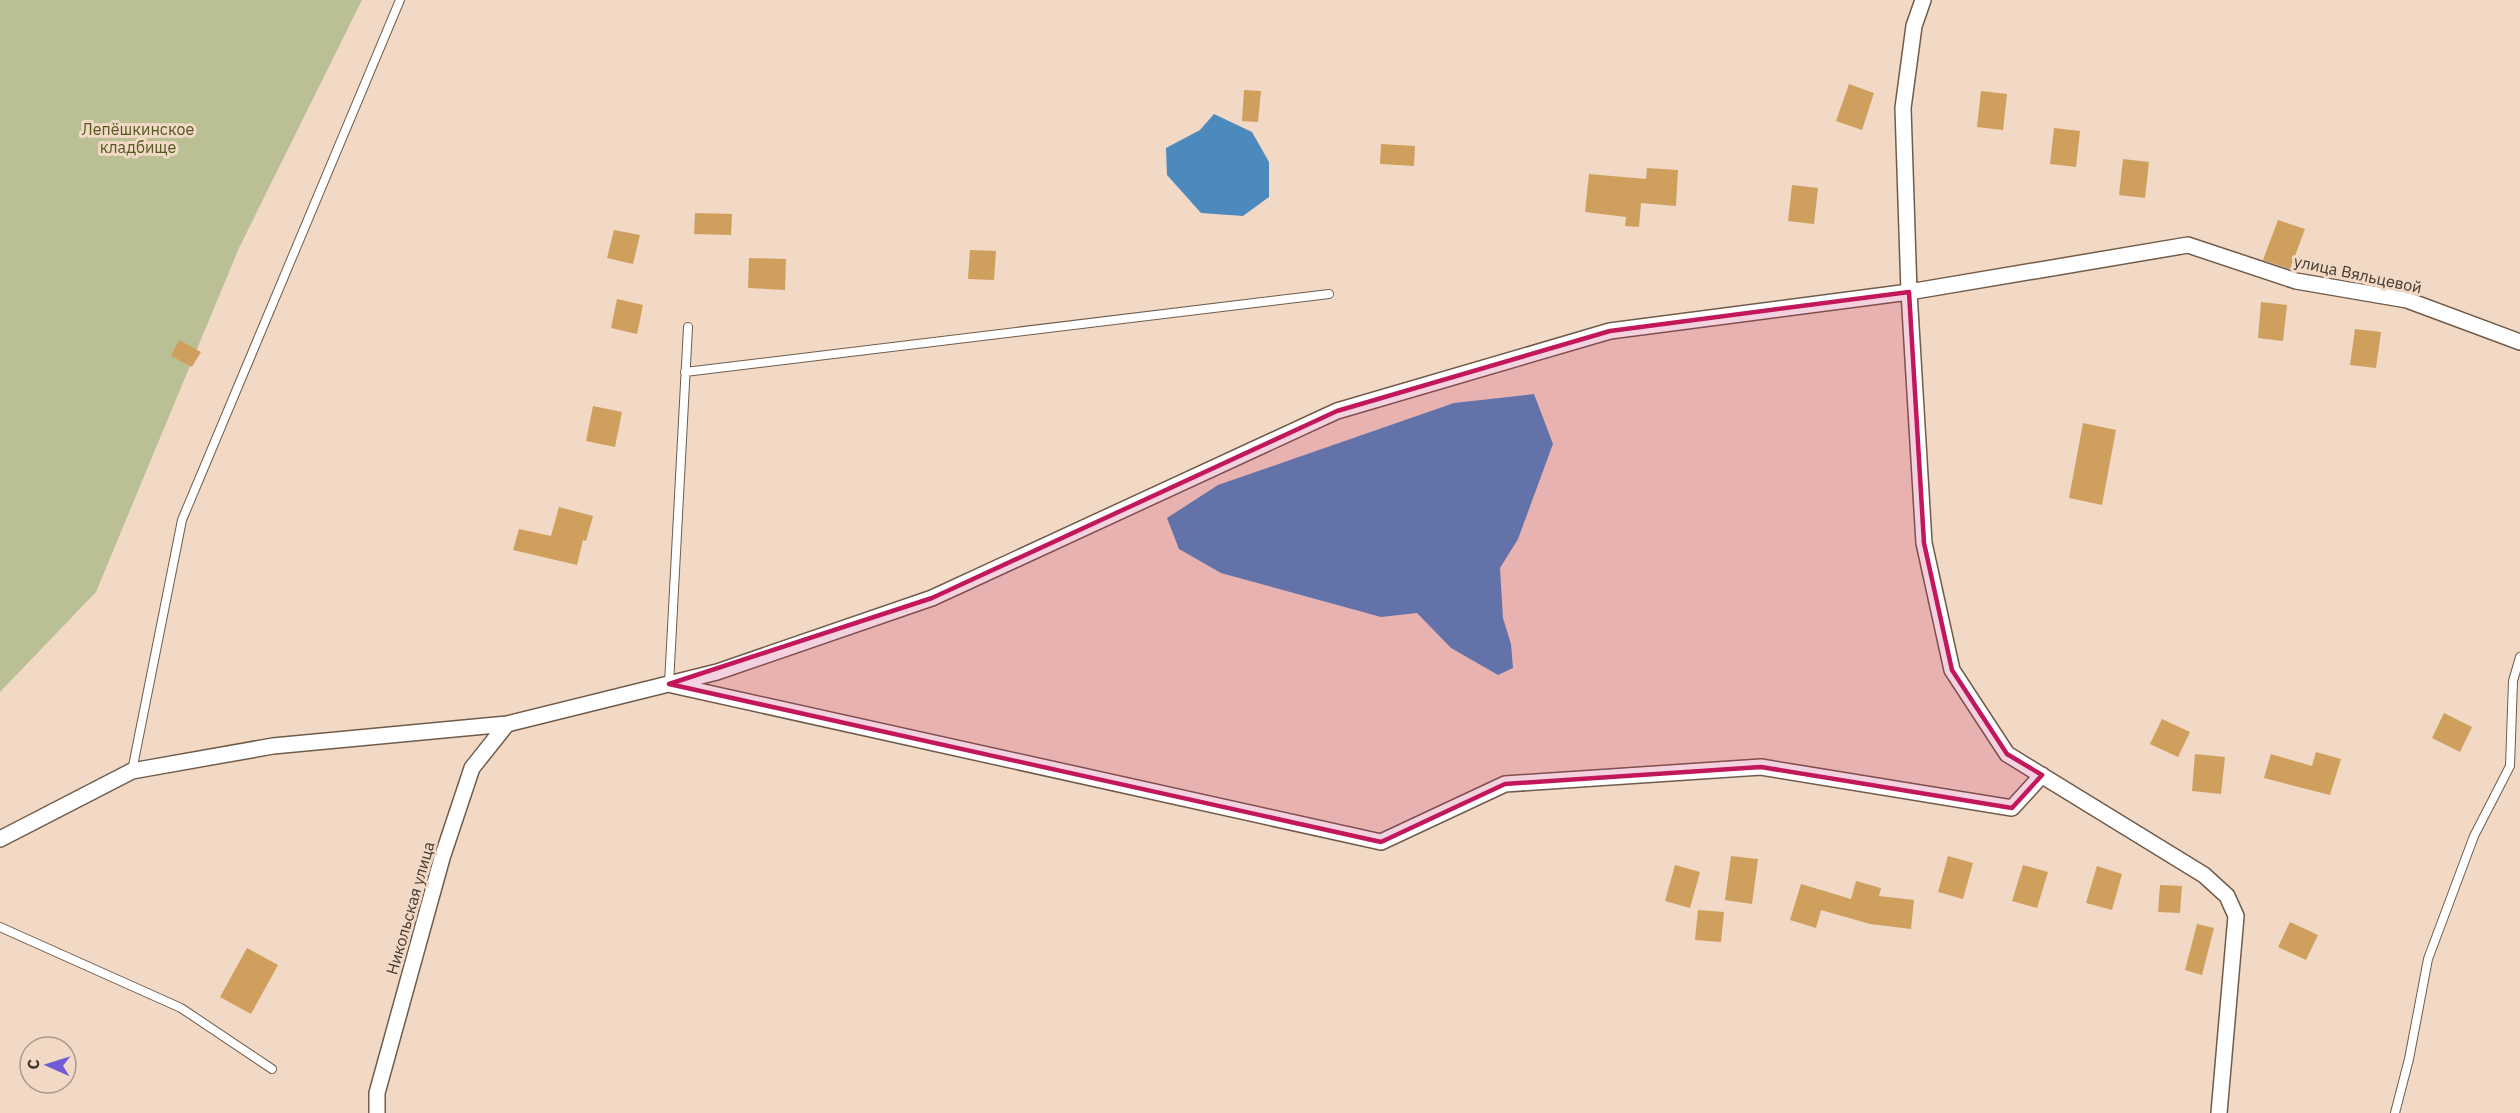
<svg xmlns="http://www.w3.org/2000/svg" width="2520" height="1113" viewBox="0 0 2520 1113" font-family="'IBM Plex Sans',sans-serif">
	<rect width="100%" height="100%" fill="#f1d9c5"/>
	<path fill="#bac093" d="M0,0h362l-123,248 -143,344 -96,100z"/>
	<path fill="#4c8abd" d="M1214,114l38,18 17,30v35l-26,19 -42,-3 -34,-38 -1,-27 34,-18z
		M1534,394l19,50 -35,95 -18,29 3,50 8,26 2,24 -15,7 -47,-27 -34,-35 -36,4 -160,-44 -42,-24 -12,-31 51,-33 236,-82z"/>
	<path fill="#cf9f5e" d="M1849,84l25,9 -12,37 -26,-9z
		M1244,90l17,1 -3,31 -16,-1z
		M1981,91l26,3 -4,36 -26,-3z
		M2054,128l26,3 -4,36 -26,-3z
		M1381,144l34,2 -1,20 -34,-2z
		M2123,159l26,3 -4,36 -26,-3z
		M1647,168l31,2 -2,36 -35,-3 -2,24 -14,-1 1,-9 -41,-5 4,-38 57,5z
		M1792,185l26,3 -4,36 -26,-3z
		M695,213l37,1 -1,21 -37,-1z
		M2278,220l27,9 -15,40 -27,-9z
		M614,230l26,5 -7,29 -26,-6z
		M970,250l26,1 -2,29 -26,-1z
		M749,258l37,1 -1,31 -37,-2z
		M617,299l26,6 -6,29 -26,-6z
		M2261,302l26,3 -4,36 -25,-3z
		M2355,329l26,3 -5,36 -26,-3z
		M179,340l22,12 -9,15 -21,-11z
		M593,406l29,6 -7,35 -29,-6z
		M2083,423l33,7 -14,75 -33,-7z
		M559,507l34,9 -7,25 -3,-1 -6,25 -64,-15 6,-21 32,7z
		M2444,713l28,14 -12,25 -28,-14z
		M2162,719l28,13 -12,25 -28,-13z
		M2316,752l25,7 -11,36 -66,-17 7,-24 41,12z
		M2195,754l30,3 -4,37 -29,-3z
		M1731,856l27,3 -6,45 -27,-4z
		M1948,856l25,7 -10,36 -25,-7z
		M1675,865l25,7 -10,36 -25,-7z
		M2023,865l25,7 -11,36 -25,-7z
		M2097,866l25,8 -10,36 -26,-7z
		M1856,881l25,7 -2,8 35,4 -3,29 -41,-5 -49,-14 -5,18 -26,-8 11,-36 50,15z
		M2160,885l22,1 -2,27 -22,-1z
		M1698,910l26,2 -3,30 -26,-2z
		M2290,922l28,13 -12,25 -28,-13z
		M2197,924l17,4 -12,47 -17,-5z
		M247,948l31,17 -27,49 -31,-17z"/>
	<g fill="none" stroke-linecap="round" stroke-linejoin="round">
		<defs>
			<path id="service" d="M685,372l644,-78
				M669,684l19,-357
				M132,771l50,-251 218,-520
				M0,927l181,81 91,61
				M2395,1113l14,-54 19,-100 46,-123 36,-70 3,-85 7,-24"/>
			<path id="minor" d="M1923,0l-9,26 -11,82 6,184 15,251 28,127 55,84 197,121 23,21 9,20 -17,197
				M672,685l709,157 124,-58 256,-17 251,41 30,-33
				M0,839l132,-68 141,-25 234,-22 210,-52 215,-74 405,-187 273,-80 299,-39 279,-47 108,36 111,19 113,42
				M377,1113v-20l65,-235 30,-90 35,-44"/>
		</defs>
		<use href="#service" stroke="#705c4b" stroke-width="10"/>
		<use href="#minor" stroke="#705c4b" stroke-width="18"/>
		<use href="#service" stroke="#fff" stroke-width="8"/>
		<use href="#minor" stroke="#fff" stroke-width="15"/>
	</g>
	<path fill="#c2185b" fill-opacity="0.2" stroke="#c2185b" stroke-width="4.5" stroke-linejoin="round" d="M1909,292l15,251 28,127 55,84 35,21 -30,33 -251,-41 -256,17 -124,58 -712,-158 263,-86 405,-187 273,-80z"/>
	<g text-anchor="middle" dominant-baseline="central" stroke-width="6" stroke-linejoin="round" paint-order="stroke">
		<g font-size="16" fill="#535921" stroke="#f1d9c5">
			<text x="138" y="129">Лепёшкинское<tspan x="138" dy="18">кладбище</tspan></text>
		</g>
		<g font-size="16" fill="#433931" stroke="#f1d9c5">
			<text transform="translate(2358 274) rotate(12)">улица Вяльцевой</text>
			<text transform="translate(410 908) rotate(-74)">Никольская улица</text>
		</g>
	</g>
	<g transform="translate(48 1065) rotate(273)"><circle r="28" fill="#f1d9c5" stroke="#ab998a" stroke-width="1.5"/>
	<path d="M0-4.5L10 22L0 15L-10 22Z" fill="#705cd7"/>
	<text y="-9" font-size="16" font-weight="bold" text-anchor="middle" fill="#433931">С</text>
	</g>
</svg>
